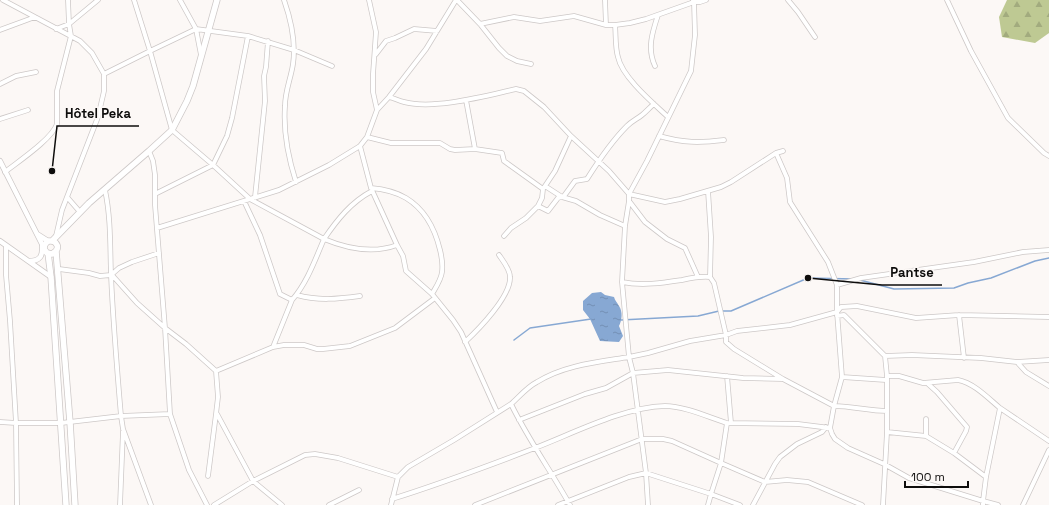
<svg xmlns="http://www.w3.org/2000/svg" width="1049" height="505" viewBox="0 0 1049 505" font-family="'Space Grotesk',sans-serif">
	<defs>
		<pattern id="forest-firs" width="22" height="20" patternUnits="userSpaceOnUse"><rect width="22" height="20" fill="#bec993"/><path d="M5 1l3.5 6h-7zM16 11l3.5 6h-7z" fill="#a2ab7e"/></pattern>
		<pattern id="water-ripples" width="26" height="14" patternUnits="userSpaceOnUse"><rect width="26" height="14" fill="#87a8d3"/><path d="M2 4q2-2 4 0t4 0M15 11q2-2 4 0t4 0" fill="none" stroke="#738fb4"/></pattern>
	</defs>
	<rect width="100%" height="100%" fill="#fcf8f6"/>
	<path fill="url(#forest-firs)" d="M1007,0h42v33l-14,10 -33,-6 -3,-20z"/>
	<path fill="url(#water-ripples)" d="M601,292l4,3 9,2c1,4 3,5 5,9 4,6 3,14 0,20l4,10 -4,6 -19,-1 -10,-22 -7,-9v-9l9,-8z"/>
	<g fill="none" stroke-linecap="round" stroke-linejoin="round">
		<path stroke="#87a8d3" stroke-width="1.5" d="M860,280l34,9 60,-1 14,-5 23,-5 44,-17 14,-3
			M722,311h9l77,-33 46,1
			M621,320l77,-4 21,-5
			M514,340l16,-12 61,-9"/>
		<defs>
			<path id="minor" d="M3,0l77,41 12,12 12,21 46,-23 -16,-51
				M68,0l1,24 29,-24
				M180,0l16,29 5,26
				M284,0c7,20 12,43 9,64 -2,14 -8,27 -8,42 -2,26 3,51 11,76
				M369,0l7,32 -3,42v18l4,18
				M457,0l23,24 19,24 8,8 10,5 14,3
				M605,0l1,25
				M693,0l1,2h6l6,-2
				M788,0l10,12 17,25
				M947,0l24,51 37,67 36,35 5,3
				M615,25c1,10 0,22 3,32 4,20 35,46 50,60
				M0,30l35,-13
				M248,36l46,14 38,16
				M376,54l10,-13 9,-3 19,-9 23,2
				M655,66c-8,-17 -3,-33 3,-51
				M0,84l16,-8 20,-4
				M389,97c5,1 10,4 15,5 30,8 81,-6 112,-13l8,2 20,16 27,29 38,35 20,23 18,-33 44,-90 4,-36 -1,-33 -48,17 -16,4 -15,2h-9l-32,-9 -34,5 -26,-4 -34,7
				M466,100l9,49
				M0,119l28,-9
				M659,136c25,7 40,7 65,4
				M367,137l24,6h49l10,6 5,1 20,-1 27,4 2,8 39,28
				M360,146l11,42 26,57
				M149,151l4,10 2,14v30l10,123 5,86 19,56 18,35
				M776,153l11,25 3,24 38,60 9,23v27
				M5,172c14,-11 47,-33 52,-48v-33l14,-55 -2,-12 -13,5
				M545,186l17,11 14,4 24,14 25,11
				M371,188c12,1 25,4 35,10 20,12 29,31 34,52 2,8 3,14 2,22 -1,8 -6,15 -10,22
				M105,190c6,28 5,57 6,85 2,47 6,94 10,141l2,13 28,76
				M372,191c-21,11 -35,29 -48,48 24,10 49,15 73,6l6,11 3,15 26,23 21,26 8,12 36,80
				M708,191l3,46 -1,40
				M155,194l58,-29 14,-29 5,-18 16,-82 -52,-7 -46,22 22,79 41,35 37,34 74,40c-9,21 -17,44 -32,61l-19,47
				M255,197l10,-96 -1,-25 2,-9 2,-26
				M244,201l16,34 20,59 12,6
				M629,201l16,21 22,17 18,9 13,29
				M538,206l10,5 10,-13 6,-2 11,-15 12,-2c12,-19 24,-37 40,-53 5,-5 10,-7 15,-11 4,-3 8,-8 12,-11
				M80,212l-13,-15 31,-80 6,-26v-17
				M157,228l122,-38 50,-25 31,-19 7,-9 10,-27 12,-13 37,-48 30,-49
				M56,236l6,-26 5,-13
				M504,236l7,-8 15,-10 12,-12 4,-8 1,-9 12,-18 16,-35
				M6,246v29l4,46 6,102h45l60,-7 49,-2
				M59,269l30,4 11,3 11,-1 8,-7 13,-6 27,-9
				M112,275l25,28 28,25 21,16 30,27 2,26 -2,17 -8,62
				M622,282c20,4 40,1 60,-2 9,-2 18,-4 28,-3l4,6 12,52 -36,6 -42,12 -19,4 -7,-75 3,-56 4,-25v-7l36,8 15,-3 41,-12 10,-5 45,-29 7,-2
				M837,285l24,-7 113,-16 49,-10 26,-2
				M297,295c21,6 41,4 63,1
				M837,312l4,-5 16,-1 59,12 43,-3 90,2
				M959,315l5,43
				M837,316l7,-1 41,41 2,20
				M465,342c14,-13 46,-46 45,-65 0,-8 -7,-16 -11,-22
				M885,356l27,-1 69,3 36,4 9,10 23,14
				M1017,362l32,-2
				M216,371l57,-24 11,-2h20l13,4h6l27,-3 45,-18 40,-30
				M727,376l4,47
				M842,377l44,3
				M927,383l10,9 30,35 -1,4 -12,22
				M511,404c8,-7 16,-17 26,-22 27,-17 61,-20 92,-25l4,16 35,-3 75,8 40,1 51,27 -4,22 2,6 3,5 13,9 36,16 25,14 74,23 3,-24 14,-69c-12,-10 -26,-25 -42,-28l-35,3 -24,-7h-12v35c-18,0 -35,-5 -53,-5l8,-29 -5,-65 -47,13 -53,6 -11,4v7l8,7 49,30
				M1000,408l49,33
				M217,414l36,67 29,24
				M519,420l66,-26 21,-6 27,-15 13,100 2,32
				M0,422l16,1 1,82
				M887,432v-21
				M926,436v-17
				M398,477l10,-10 46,-27 57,-36c17,35 40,67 59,101
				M392,499c48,-15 96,-33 143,-51 39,-15 89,-41 130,-42 19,0 43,11 62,17
				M120,505l3,-74
				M214,505l39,-24 52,-26 10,-1 23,4 60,19 -7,28
				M329,505l30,-15
				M475,505l167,-66h21l9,2 49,22 6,-40 71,1 32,4
				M558,505l71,-28 17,-4 65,21 -3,11
				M740,505l-29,-11 10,-31 44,19 22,-2 21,2 54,23
				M753,505l22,-41 5,-7 17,-13 25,-12 4,-5
				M883,505l4,-73 39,4 28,17 32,24
				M983,505v-4l15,4
				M1023,505l26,-55"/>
			<path id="tertiary" d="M0,161l44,87
				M37,234l11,7
				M0,241l51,36
				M29,261c11,0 14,-5 13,-15"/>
			<path id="secondary" d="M52,241l37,-38 60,-52 23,-21 15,-29 6,-15 24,-86
				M56,251l-4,3 -5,-1 -3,-4c0,-6 4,-9 9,-8 4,2 6,6 3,10l14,171 5,83
				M48,253l3,24 15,228"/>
		</defs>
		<use href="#minor" stroke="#cdc8c7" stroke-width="5.5"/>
		<use href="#tertiary" stroke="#cdc8c7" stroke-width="6"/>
		<use href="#secondary" stroke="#cdc8c7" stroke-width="7"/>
		<use href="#minor" stroke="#fff" stroke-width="4"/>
		<use href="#tertiary" stroke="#fff" stroke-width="4.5"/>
		<use href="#secondary" stroke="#fff" stroke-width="5.5"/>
	</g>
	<path fill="none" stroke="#0e0d0c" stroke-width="1.5" d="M52 171L57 126H139M808 278L882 285H942"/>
	<g fill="#0e0d0c" stroke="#fcf8f6" stroke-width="1.5">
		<circle cx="52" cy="171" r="4"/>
		<circle cx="808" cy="278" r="4"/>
	</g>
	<g font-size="13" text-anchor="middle" font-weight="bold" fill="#0e0d0c" stroke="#fcf8f6" stroke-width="3.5" stroke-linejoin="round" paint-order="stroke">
		<text x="98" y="118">Hôtel Peka</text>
		<text x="912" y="277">Pantse</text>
	</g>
	<path d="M905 481v6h63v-6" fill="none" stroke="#0e0d0c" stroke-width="2"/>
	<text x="911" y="481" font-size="12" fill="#0e0d0c" stroke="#fcf8f6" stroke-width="3" paint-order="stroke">100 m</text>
</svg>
